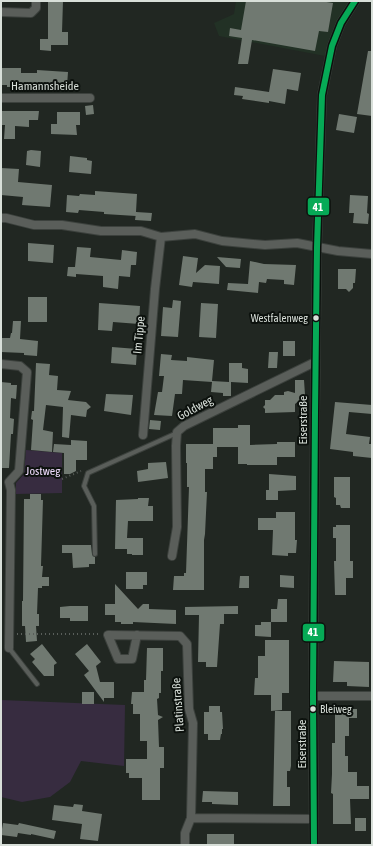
<svg xmlns="http://www.w3.org/2000/svg" width="373" height="846" viewBox="0 0 373 846" font-family="'Asap Condensed',sans-serif">
	<rect width="100%" height="100%" fill="#212722"/>
	<path fill="#223125" d="M236,1h113l-16,31 -8,24 -106,-20 -5,-13 20,-9z"/>
	<path fill="#372c40" d="M26,450l36,3v40l-46,1v-11l8,-9z
		M1,700l124,5 -1,61 -43,-5 -11,21 -20,15 -28,5 -21,-5z"/>
	<path fill="#707971" d="M48,1h15l-1,31h6v13h-17v6l-11,-1v-11h8z
		M246,1h74l13,2 -5,29 -9,-1 -4,20 -63,-11 -4,24h-10l4,-26 -13,-2 1,-8 11,2z
		M368,51h4v65l-15,-2z
		M1,68h20v5h16v-3l31,2 -1,14 -60,1v-2h-6z
		M273,69l28,4 -3,18 -11,-2 -2,15 -16,-3v2l-27,-4 1,-3 -9,-1 1,-8 34,5z
		M93,105l1,9 -8,1 -1,-9z
		M1,111h38l-1,9h-9v7l-14,-1v13h-11l1,-14h-4z
		M57,112h23v13h-4l1,10 -26,-1v-10h6z
		M339,114l18,3 -3,16 -18,-3z
		M31,150l10,1 -1,16 -14,-2 1,-14z
		M70,156l17,2v2l5,1 -1,13 -22,-2z
		M1,168l18,1 -1,13 34,3 -2,22 -28,-2 1,-8 -22,-2z
		M95,191l42,3 -1,18 16,1 -1,8 -16,-1 1,-7v3l-32,-2v-2l-25,-2 -1,3 -12,-1 1,-17 12,1 1,-2 15,1z
		M350,195l18,1 -1,17 2,1 -1,10 -15,-1 1,-10h-5z
		M28,243l26,2 -1,18 -25,-2z
		M77,247l14,1 -1,9 31,3 1,-10 15,2 -1,13h-5l-1,12 -11,-1 -1,13 -15,-2v-11l-27,-2v3l-9,-1 1,-9h7z
		M183,256l15,2 -2,15 9,-8 15,1 -1,18 -26,-2 -1,5 -13,-2z
		M217,257l24,2 -1,9 -14,-1z
		M250,261l14,3 32,1 -2,20 -10,-1v-4l-17,-1 -1,4 -7,-1 -1,11 -31,-3 1,-7 20,1z
		M338,269h18l-1,14h-2v5l-4,4 -3,-3h-8z
		M28,297h19v25h-19z
		M173,300l8,1 -3,36 -17,-1 2,-29 9,1z
		M99,303l41,3 -1,18 -26,-2 -1,9 -14,-1z
		M201,303l17,1 -2,34 -17,-1z
		M13,321h8l-1,18 18,2 -1,15 -13,-1v-2l-23,-1v-14h9l1,-5h1z
		M283,341h12v15h-12z
		M112,347l25,2 -1,16 -25,-2z
		M269,352h9l-1,16h-9z
		M161,354l11,1 -1,5 16,1v-4l27,3 -2,21 17,1v-19h13v5l6,1v14l-17,-1v14h-8v-3l-12,-1 1,-10 -29,-2 -1,14h-7l-3,22 -18,-1 4,-23h4l2,-16h-5z
		M36,363l14,1 -1,11 9,1 -1,14 14,1 -3,9 18,2 5,5 -4,3 -1,7 -15,-2 -2,23 -7,-1 1,-30 -17,-2 -3,25 10,2 -1,20 -21,-2 2,-30 -2,-1 1,-8h2z
		M295,380h9l1,15 -1,4h-3l-6,5v8l-30,1v-4l-2,-2 2,-2v-5h5l5,-5h9v-3l4,-1 7,2z
		M1,382l10,1v2h6l-1,14 -5,-1 -1,20 4,1 -1,15h-2l-2,34h-8z
		M106,394l27,1 -2,20 -27,-4z
		M335,402l37,3v9l-23,-2 -3,22 24,3 -1,7h3v14l-19,-2v-4l-23,-3z
		M150,420l11,1 -1,9 -11,-1z
		M238,425h12v20l27,-1v-2h18v15h-18v8h-30v-1h-9v-17h-21v10h-4v12h-8v23h2l-2,42 -1,6v50h-31l1,-14h10v-3h2l3,-86h-2v-24h-1v-19h27v-16h25z
		M71,440l16,1v19h-11v11l-6,3h-6v-21l-11,-1 1,-8 17,1z
		M166,462l2,16 -30,4 -1,-11 11,-2v-6z
		M269,474l27,2v14l-18,1v9h-12v-10h3z
		M334,477h16v31h-9l-1,-3h-4v-7l-2,-1z
		M30,494h11v6h2l-2,66h2l-1,11h7v9h-7v2h-4l-1,26h2v12h-3l1,15 -11,1 -1,-16h-3v-25h1l1,-102h6z
		M138,498h11l-1,8h5v15h-25l-1,17h16v17h-11v-1h-5v-5h-12l1,-49 22,-1z
		M276,512h19v28h2l-1,13h-8v3l-16,-1 1,-25h-15v-12h18z
		M336,525h14v36h3v17h-7v17h-11l-1,-34h2v-23h-3v-11h3z
		M62,545h29l1,9 3,3v7h-6v3l-16,1 -1,-15h-10z
		M126,572h21v13h-4v4h-17z
		M280,575l14,1v12l-14,-1z
		M240,576h9v12h-10z
		M115,584l23,25 5,-5h6v5l27,1v14l-43,-2v2h-12v-2h-6v-7h-10v-11h10z
		M278,599h9v23h-16v-13h6z
		M70,606h18v15h-18v-3h-10v-11z
		M238,606v8h-14v10h-4l-3,43h-11v-5h-8l1,-47h-14v-8z
		M261,622h10v15l-16,-1v-11h6z
		M265,640h24v53h-7v17l-11,1v-16h-17l1,-17h3v-22h7z
		M42,644l15,19 -3,2v11h-10l-12,-14 3,-3 -5,-5z
		M87,644l14,18 -5,4 4,16h14v16h-10v4l-20,-27 5,-4 -14,-17z
		M147,648h16v23h-2v22h-2v5l-2,1 1,16 5,2 -5,3 1,27h5v21h-4v32h-18v-22h-13v-5h-3v-14h21v-18h-7v-27h-7v-10h-2l1,-12h12v-12h2z
		M334,661l35,1v25l-22,-1v-4h-14z
		M82,692h12v12h-12z
		M209,706h11v6h2l1,17h-1v5h-1l-1,6h-12v-6h-4v-22h5z
		M335,709h22v9h-8v18h-4v20h3v16h9v14h12v13h-19l1,25h-18v-30l-2,-1 1,-19v-31h3z
		M275,711h16v55l-1,5h-3v16h3v19h-17z
		M203,791l35,1v13l-26,-1v-2h-10z
		M74,804l9,1 -1,6 20,3 -4,27 -18,-2 2,-15 -30,-4 2,-15 19,2z
		M355,818h11v13h-11z
		M3,823l15,2 1,-2 37,8 -2,8 -23,-5v1l-13,-2 -1,4 -16,-2z
		M207,834h27v11h-27z"/>
	<g fill="none" stroke-linecap="round" stroke-linejoin="round">
		<defs>
			<path id="service" d="M95,554l-1,-48 -10,-20 4,-13 89,-40
				M9,648l28,36"/>
			<path id="minor" d="M1,12l30,1 5,-5v-7
				M1,98h89
				M1,218h5l28,7h28l39,6h40l20,6 34,-3 27,7 43,4 32,-2 41,8 34,3
				M1,364l19,2 7,6 -8,99 -10,11 2,8 -2,158
				M143,435l12,-146 6,-52
				M172,556l5,-29 -1,-81 1,-14 7,-6 131,-64
				M137,635l-5,24h-14l-10,-24 72,1 7,8 2,65 4,14 -2,95 -6,15v12
				M313,696h59
				M191,818l123,1
				M314,845l-1,-149 2,-283 2,-166 5,-152 10,-49 9,-23 14,-22"/>
		</defs>
		<use href="#service" stroke="#3c413d" stroke-width="6"/>
		<use href="#minor" stroke="#3c413d" stroke-width="10"/>
		<path stroke="#595e5a" stroke-width="2" stroke-dasharray="1 3" stroke-linecap="butt" d="M62,479l19,-8
			M17,634h83"/>
		<use href="#service" stroke="#5a5e5a" stroke-width="4"/>
		<use href="#minor" stroke="#5a5e5a" stroke-width="8"/>
		<defs>
			<path id="bus-1" d="M314,845l-1,-149 2,-283 2,-166 5,-152 10,-49 9,-23 14,-22"/>
		</defs>
		<use href="#bus-1" stroke="#0c110d" stroke-width="9"/>
		<use href="#bus-1" stroke="#06aa56" stroke-width="6"/>
	</g>
	<g fill="#d8dfd9" stroke="#0c110d" stroke-width="1.5">
		<circle cx="316" cy="318" r="3.5"/>
		<circle cx="313" cy="709" r="3.5"/>
	</g>
	<g text-anchor="middle" dominant-baseline="central" stroke-width="4" stroke-linejoin="round" paint-order="stroke">
		<g font-size="11" fill="#d8dfd9" stroke="#0c110d" text-anchor="end">
			<text x="308" y="318">Westfalenweg</text>
			<text x="320" y="709" text-anchor="start">Bleiweg</text>
		</g>
		<g font-size="12" fill="#d8dfd9" stroke="#0c110d">
			<text x="45" y="86">Hamannsheide</text>
			<text transform="translate(139 335) rotate(-85)">Im Tippe</text>
			<text transform="translate(195 408) rotate(-28)">Goldweg</text>
			<text transform="translate(303 420) rotate(-90)">Eiserstraße</text>
			<text transform="translate(178 705) rotate(-94)">Platinstraße</text>
			<text transform="translate(302 744) rotate(-90)">Eiserstraße</text>
		</g>
		<g font-size="12" fill="#efdbfd" stroke="#0c110d">
			<text x="43" y="471">Jostweg</text>
		</g>
	</g>
	<g stroke="#0c110d" stroke-width="1.5">
		<rect x="307" y="197" width="23" height="19" rx="4" fill="#06aa56"/>
		<rect x="302" y="623" width="23" height="19" rx="4" fill="#06aa56"/>
	</g>
	<g font-size="11" text-anchor="middle" font-weight="bold" fill="#fff">
		<text x="318" y="211">41</text>
		<text x="313" y="636">41</text>
	</g>
	<rect width="373" height="846" fill="none" stroke="#d8dfd9" stroke-width="4"/>
</svg>
